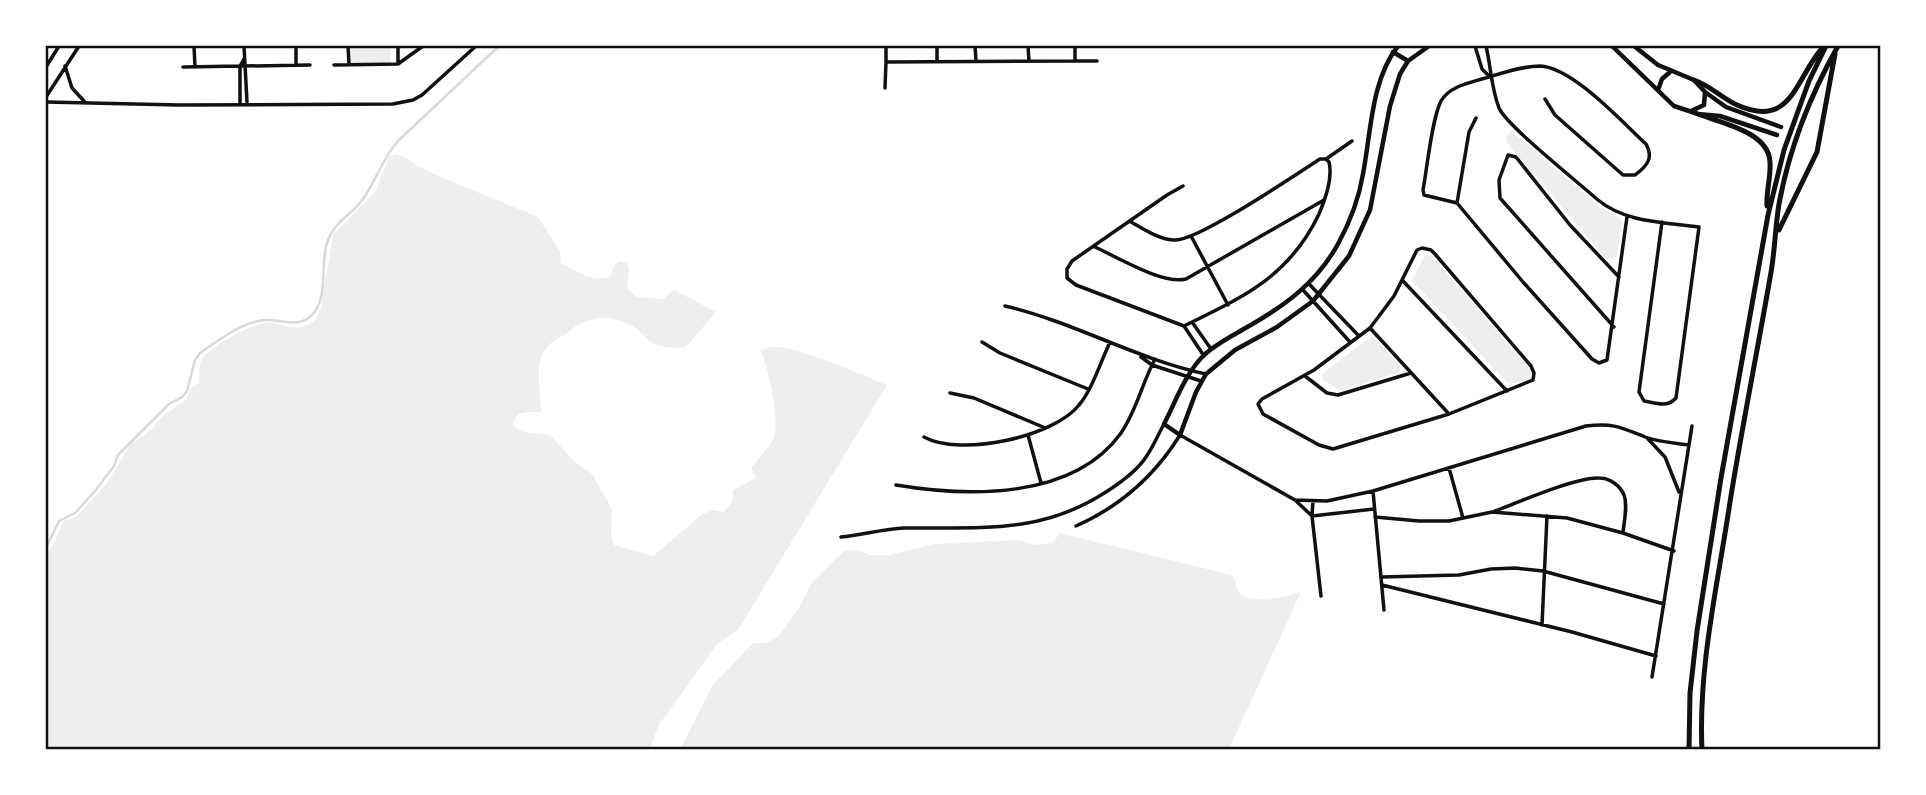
<svg xmlns="http://www.w3.org/2000/svg" width="1926" height="795" viewBox="0 0 1926 795" font-family="Figtree,sans-serif">
	<rect width="100%" height="100%" fill="#fff"/>
	<path fill="#eee" d="M350,46h40l1,16 -41,1z
		M1511,131l91,77 18,10 2,5 -5,32 -4,5 -7,-1 -99,-116 -1,-6z
		M395,154l12,4 10,8 31,14 90,37 22,34 1,12c15,8 33,21 50,13l4,-12 5,-3 7,2 2,6 -2,19 10,9 26,2 11,-9 42,22 -30,35c-11,2 -27,0 -37,-6 -4,-3 -7,-8 -12,-12 -22,-16 -48,-15 -69,3 -5,5 -13,7 -18,12 -18,16 -9,46 -9,68 -12,0 -28,-2 -28,14l11,6 26,3 25,27 17,12 20,35 -1,26 3,10 39,11 47,-40 12,-6 12,2 8,-10 1,-12 23,-12 -5,-10c7,-10 19,-20 23,-31 6,-14 -6,-74 -14,-87 4,-1 7,-3 11,-3 20,-4 94,29 116,38l-149,245 -21,14 -59,82 -8,23h-604v-195l7,-9 11,-24 12,-4 31,-34 23,-38 21,-15 13,-15 22,-15 5,-12 8,-5c1,-7 -1,-16 2,-22 8,-15 51,-38 67,-38 18,1 31,10 47,-3l6,-12 12,-73 42,-43 14,-35z
		M1431,255l99,114 1,5 -2,6 -19,4 -6,-5 -91,-97v-4l12,-22z
		M1371,337h3l25,28 1,7 -59,19 -19,-12v-5z
		M1060,533l172,42c4,5 3,11 6,16 9,16 50,5 63,1l-72,157h-549l33,-64 40,-42h13l12,-6 22,-31 12,-24 32,-31 14,-1 12,5h20l45,-11 85,-4 13,5 19,-2z"/>
	<g fill="none" stroke-linecap="round" stroke-linejoin="round">
		<path stroke="#d9d9d9" stroke-width="2.5" d="M46,548l13,-27 16,-8 20,-22 19,-25 4,-11 51,-51 13,-7 5,-6 8,-31 5,-7c19,-13 43,-32 66,-33 16,-1 32,9 46,-5 17,-17 8,-51 15,-72 7,-21 20,-25 33,-40 16,-20 21,-44 39,-63l100,-94"/>
		<path stroke="#111" stroke-width="3.5" d="M194,46l1,21
			M244,46l3,56
			M296,46v18
			M348,46l1,19
			M398,46v18
			M886,46v16l189,-1v-15
			M975,46l1,15
			M1028,46l1,15
			M1475,46l7,23 8,8
			M1486,46c5,21 5,41 13,62 7,17 80,75 99,92 28,23 66,22 101,27l-23,171c-9,10 -20,5 -32,3l-5,-9 23,-170
			M937,61v-15
			M1075,61h22
			M334,65l64,-1 25,-18
			M65,66l7,22 12,13
			M46,67l13,-21
			M183,67l127,-2
			M885,88l1,-26
			M46,97l33,-51
			M1545,99l10,16 68,60h12c12,-9 19,-17 11,-31 -24,-22 -74,-77 -106,-78 -19,0 -40,8 -58,13 -14,4 -33,8 -41,22 -9,17 -14,68 -18,89l1,5 33,8 66,79 69,77 7,4 8,-3 20,-143
			M46,102l133,3 214,-1 20,-4 9,-5 54,-49
			M240,103v-37l4,-7
			M1183,186l-16,9 -95,66 -5,8v9l9,7 108,41c59,-29 105,-49 135,-112 6,-14 14,-36 10,-52l-3,-3
			M1457,203l12,-71 7,-14
			M1131,222c12,7 29,18 44,18 23,1 120,-65 145,-81h6l26,-18
			M1191,236l37,69
			M1095,247c22,10 68,38 91,32l138,-79
			M1422,248l9,2 4,4 96,112 3,7 -1,7 -84,34 -116,35 -14,-4 -56,-31 -5,-10 4,-5 52,-29 56,-42 24,-32 23,-46z
			M1403,281l104,110
			M1309,284l49,51
			M1303,290l47,52
			M1005,306c69,16 131,53 201,68
			M1192,322l19,27
			M1184,326l20,30
			M1614,327l-114,-129 -1,-18 9,-25 8,2 54,68 49,52
			M1370,328l79,86
			M982,342l18,11 88,36
			M1141,357l11,8 49,16
			M1305,376l22,17 11,2 73,-22
			M950,393l24,5 69,29
			M1028,435l13,48
			M924,437c36,20 130,0 155,-32 13,-15 22,-44 31,-63
			M1648,439l17,18 14,35
			M1449,468l14,50
			M896,485c72,12 177,15 225,-52 16,-23 21,-50 34,-74
			M1373,491l11,119
			M1295,500l32,1 46,-10 213,-65c28,-3 34,1 59,11 13,5 30,6 44,8
			M1313,501l-1,15 9,80
			M1495,511c24,-9 81,-34 104,-33 10,0 21,7 25,17 4,11 0,26 -1,38
			M1312,516l62,-7
			M1375,517l44,4h30l43,-9 75,6 56,15 51,18
			M1076,526c45,-20 78,-49 104,-91l115,65 17,16
			M841,537c21,-2 42,-8 63,-9 75,-1 136,7 202,-36 14,-9 31,-21 40,-35 7,-10 12,-22 18,-33
			M1381,577l78,-2 32,-6 24,-1 28,3 121,33
			M1382,585l190,47 84,24
			M1542,625l5,-109
			M1652,677l40,-251"/>
		<path stroke="#111" stroke-width="4.5" d="M1398,46c-27,34 -27,87 -35,128 -4,24 -13,48 -25,70 -21,38 -52,61 -89,82 -15,9 -32,17 -45,29 -19,19 -28,46 -40,69l16,11 16,-43 10,-18 29,-24 42,-23 36,-26 36,-45 21,-46 20,-104 10,-32 8,-13 21,-15
			M1612,46l62,60 24,8 22,2 57,19
			M1634,46l24,19 36,15 11,12 21,15 55,20
			M1393,52l15,9
			M1658,90l4,-11 8,-7
			M1691,111l13,-6 1,-13"/>
		<path stroke="#111" stroke-width="5" d="M1694,80c15,5 28,18 43,25 56,25 58,-28 87,-59
			M1698,114c23,9 72,18 72,49 1,14 -4,28 -3,43
			M1779,230l38,-78 18,-98
			M1689,750l1,-57 7,-62 24,-153 47,-263 16,-65 25,-69 17,-35
			M1702,750c-4,-83 16,-167 28,-248 12,-75 27,-149 40,-224 5,-25 5,-50 9,-74 10,-55 32,-110 59,-158"/>
	</g>
	<rect width="1926" height="795" fill="none" stroke="#ffffff" stroke-width="94"/>
	<rect x="47" y="47" width="1832" height="701" fill="none" stroke="#111" stroke-width="2.5"/>
</svg>
